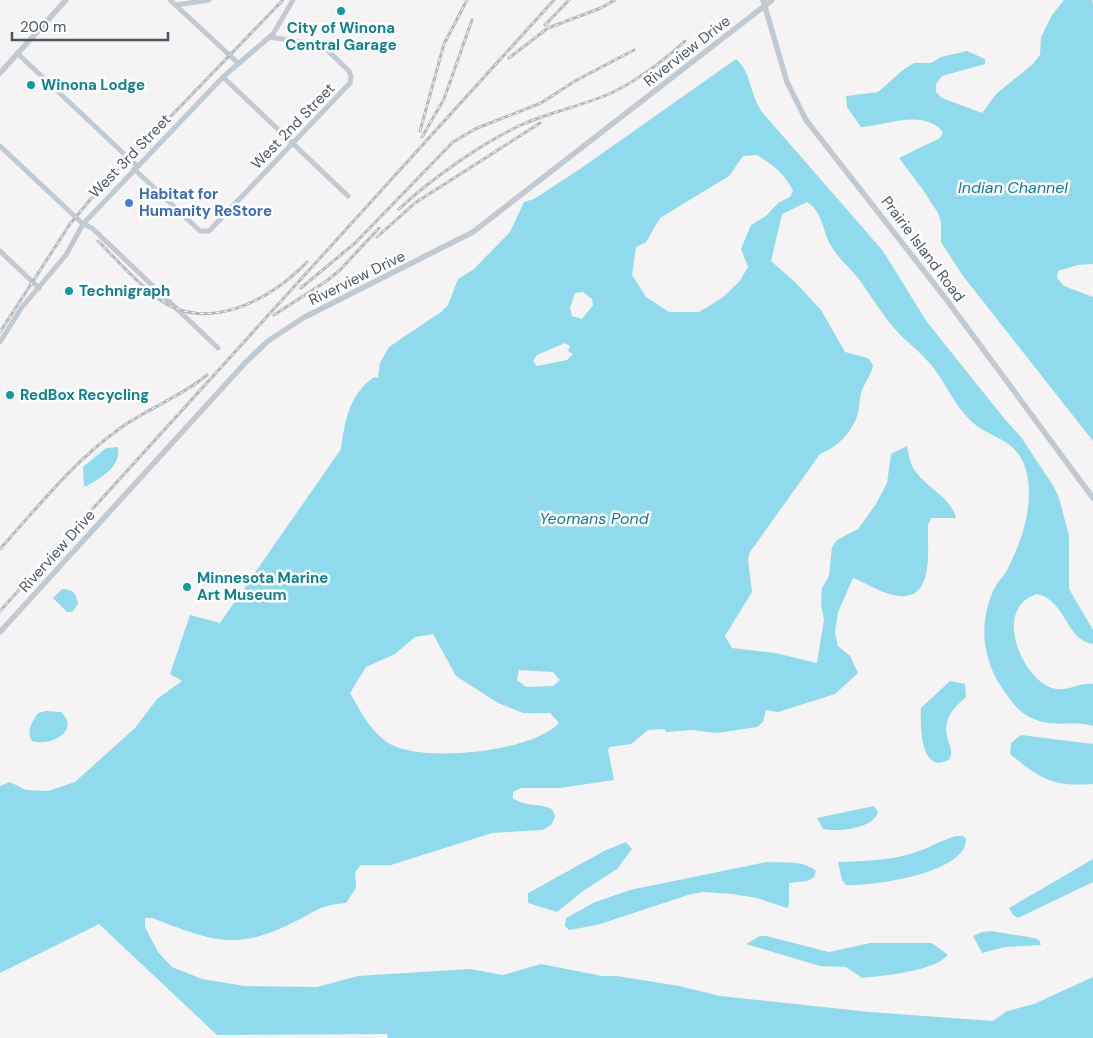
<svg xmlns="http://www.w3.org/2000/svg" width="1093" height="1038" viewBox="0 0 1093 1038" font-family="'DM Sans',sans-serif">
	<rect width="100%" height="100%" fill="#f5f3f3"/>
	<path fill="#90daee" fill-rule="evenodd" d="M1064,0h28l1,5v259l-16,1 -19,6 -1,7 7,8 29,11v144l-130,-165 -22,-34v-20l-3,-9 -15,-23 -24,-32 41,-20 3,-6c-21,-24 -56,-6 -82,-5l-14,-20 -1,-11 32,-4 25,-22 11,-7h17l10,-6 26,-6 18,8v5l-43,12 -6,8v8l6,6 40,15 15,-20 35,-28 8,-10 1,-18 11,-22z
		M736,59c16,14 14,37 26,53l121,139 44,71 76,95 18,20 33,50 5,11 10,38v53l24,41v14c-28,-4 -26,-43 -56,-50 -45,14 -16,83 15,94 14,5 27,-6 41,-4v42c-19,-6 -40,2 -59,-7 -14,-5 -24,-19 -32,-31 -20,-30 -23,-64 -9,-97 3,-7 9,-13 13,-19 16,-30 29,-69 20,-102 -10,-34 -37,-30 -57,-51 -15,-15 -24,-37 -37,-53 -11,-14 -26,-24 -38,-38 -12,-14 -22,-30 -33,-46 -9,-13 -23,-23 -31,-38 -8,-15 -7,-32 -23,-42l-25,12 -11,47 24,21 26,28 24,42 23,6 5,7c-2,10 -7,16 -11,25 -3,7 -2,15 -4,23 -5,18 -20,34 -38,41l-70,98 -2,8 4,32 -27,44 7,12 43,5 42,10 7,-43 -3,-16 1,-16 7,-12 3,-29 5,-7 21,-11 18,-25 11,-21 4,-29 16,-8c2,9 3,19 9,26 13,18 34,24 40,46h-25l-3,7c-1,25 8,80 -35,70 -14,-3 -27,-12 -40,-17l-15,34 -3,20 3,14 12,10 8,17 -23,21 -57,18 -12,-2 -3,12 -6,5 -40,6 -25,-3 -26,2 -2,-3 -16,1 -17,14 -21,3 -2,3 6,30 -54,8h-39l-8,4v6c11,9 26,5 39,11l3,7 -3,8 -9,6 -51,3 -101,32h-30l-6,7 1,16 -10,15c-28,2 -32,10 -56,21 -57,28 -82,15 -138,-6h-7v9l13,25 14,15 30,12 43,7 72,1 41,-11 112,-7 33,6 38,-11 61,12h15l62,10 41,10 150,16 123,9 14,-10 27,-7 59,-27v61h-705l-1,-4 -170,1 -118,-111 -99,49v-187l10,-4 16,8 22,1 27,-9 60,-54 22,-29 25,-18 -12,-7 20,-59 30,8 121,-174c4,-29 8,-54 33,-72l4,1 2,-15 9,-16 52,-35 7,-7 10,-26 15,-9 37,-38 14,-30 10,-3 46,-30zM757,155c16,10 28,18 36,36l-3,6 -12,6 -12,13 -15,9 -10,24 7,18 -9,15 -17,16 -23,14h-30l-23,-15 -14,-22 4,-28 10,-5 14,-24 69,-42 14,-20zM583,292l9,7 1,6 -11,14 -10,-3 -2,-8 5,-15zM565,343l5,3 -2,5 5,3 -6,6 -30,6 -4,-5 4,-6zM433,634l23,42 42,27 25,10h27l9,10c-27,29 -135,40 -169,21 -19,-11 -30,-34 -40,-51l16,-26 29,-13 20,-17zM519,670l34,2 7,8 -7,6 -27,1 -9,-7z
		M118,447c3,20 -16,30 -31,39h-3l-1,-19 23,-19z
		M62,589c12,0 14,5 16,15l-6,8h-5l-14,-14z
		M950,681l15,3 1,13c-14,12 -24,23 -18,43 3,8 4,11 2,19 -30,18 -30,-35 -29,-51z
		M46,711l15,1c20,18 -10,35 -29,29 -6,-10 0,-19 6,-28z
		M1021,735l72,9v40c-41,3 -52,-5 -83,-30l1,-11z
		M874,806l4,6c-4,17 -41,20 -55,17l-6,-11z
		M956,836h7l3,3c0,35 -94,47 -120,46l-4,-5 -4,-18c26,-1 53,-1 78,-10 14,-4 25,-12 40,-16z
		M626,842l6,7 -15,20 -34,22 -26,21 -29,-9v-10l4,-2 72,-40z
		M1093,859v23l-75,36 -5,-3 -4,-7z
		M767,862c15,1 37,-2 49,9l-2,6 -7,4 -18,2v22l-2,3 -30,-10 -25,-4 -29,-2 -15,3 -91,30 -28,5 -4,-4 1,-8 29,-16 35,-12z
		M991,931l43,7 5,2 2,5 -36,2 -23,6 -9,-17 9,-4z
		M760,936h6l63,16 41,-9h62l16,12c-13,16 -65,21 -86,23l-16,-11 -26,-1 -74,-22z"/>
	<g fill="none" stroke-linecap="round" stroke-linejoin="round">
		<path stroke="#c1cad2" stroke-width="5" d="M170,0l68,63
			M176,5l33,-5
			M17,53l120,113
			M223,77l125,119
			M0,146l83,78 9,4 126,120
			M134,169l66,62h9l141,-148 1,-6 -2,-6 -27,-26 -53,-8
			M0,251l39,37
			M0,342l22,-35 44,-52 17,-31 140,-147 50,-43 20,-34"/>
		<path stroke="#c1cad2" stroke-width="5.5" d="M763,0l24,82 19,38 140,179 147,199
			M0,73l66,-73
			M0,632l245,-269 23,-22 35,-23 170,-86 299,-232"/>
		<defs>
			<path id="rail" d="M545,25l24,-25
				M509,58l39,-30 53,-20 14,-8
				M420,131l24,-87 23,-44
				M422,137l22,-38 28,-79
				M399,209c32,-30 83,-66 122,-84 29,-13 61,-19 90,-32 28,-13 52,-32 74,-52
				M377,237l38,-34 125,-80
				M98,241c19,19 37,40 58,56 49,38 114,4 151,-35
				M324,283l16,-13 39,-42
				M301,288l54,-45 98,-101 22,-13 66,-26 34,-22 59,-31
				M274,315l54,-35
				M0,332l70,-108 20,-24 193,-200
				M0,549c37,-41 73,-87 119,-120 27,-20 62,-32 88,-54
				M0,611l554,-611"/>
		</defs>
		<use href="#rail" stroke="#b5b8bd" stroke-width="3"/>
		<use href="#rail" stroke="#fff" stroke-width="1" stroke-dasharray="4" stroke-linecap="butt"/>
	</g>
	<g fill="#0f9aa8" stroke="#fff" stroke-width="2">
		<circle cx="341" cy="11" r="5"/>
		<circle cx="31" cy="85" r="5"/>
		<circle cx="69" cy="291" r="5"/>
		<circle cx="10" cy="395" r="5"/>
		<circle cx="187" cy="587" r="5"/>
	</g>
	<circle fill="#3f7fe0" stroke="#fff" stroke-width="2" cx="129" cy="203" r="5"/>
	<g text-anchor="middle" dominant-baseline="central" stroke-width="5" stroke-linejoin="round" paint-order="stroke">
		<g font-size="15" font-weight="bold" fill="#0d838f" stroke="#fff" text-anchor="start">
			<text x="341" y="28" text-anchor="middle">City of Winona<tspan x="341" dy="17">Central Garage</tspan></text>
			<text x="41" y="85">Winona Lodge</text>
			<text x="79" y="291">Technigraph</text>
			<text x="20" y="395">RedBox Recycling</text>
			<text x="197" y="578">Minnesota Marine<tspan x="197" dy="17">Art Museum</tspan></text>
		</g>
		<g font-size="15" fill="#4a5661" stroke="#fff">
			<text transform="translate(687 51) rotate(-38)">Riverview Drive</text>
			<text transform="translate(293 126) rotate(-46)">West 2nd Street</text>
			<text transform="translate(130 156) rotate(-46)">West 3rd Street</text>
			<text transform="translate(923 249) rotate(53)">Prairie Island Road</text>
			<text transform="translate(357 278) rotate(-26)">Riverview Drive</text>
			<text transform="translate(57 551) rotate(-48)">Riverview Drive</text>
		</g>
		<g font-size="15" font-weight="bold" fill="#366cbe" stroke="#fff" text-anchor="start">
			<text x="139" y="194">Habitat for<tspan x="139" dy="17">Humanity ReStore</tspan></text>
		</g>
		<g font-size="16" font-style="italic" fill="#0c7c9b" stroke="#fff">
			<text x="1013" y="187">Indian Channel</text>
			<text x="594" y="518">Yeomans Pond</text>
		</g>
	</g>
	<path d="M12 32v8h156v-8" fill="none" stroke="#4a5661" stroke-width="2.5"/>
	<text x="20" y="32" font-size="15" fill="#4a5661" stroke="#ffffff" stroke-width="4" paint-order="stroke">200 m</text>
</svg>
